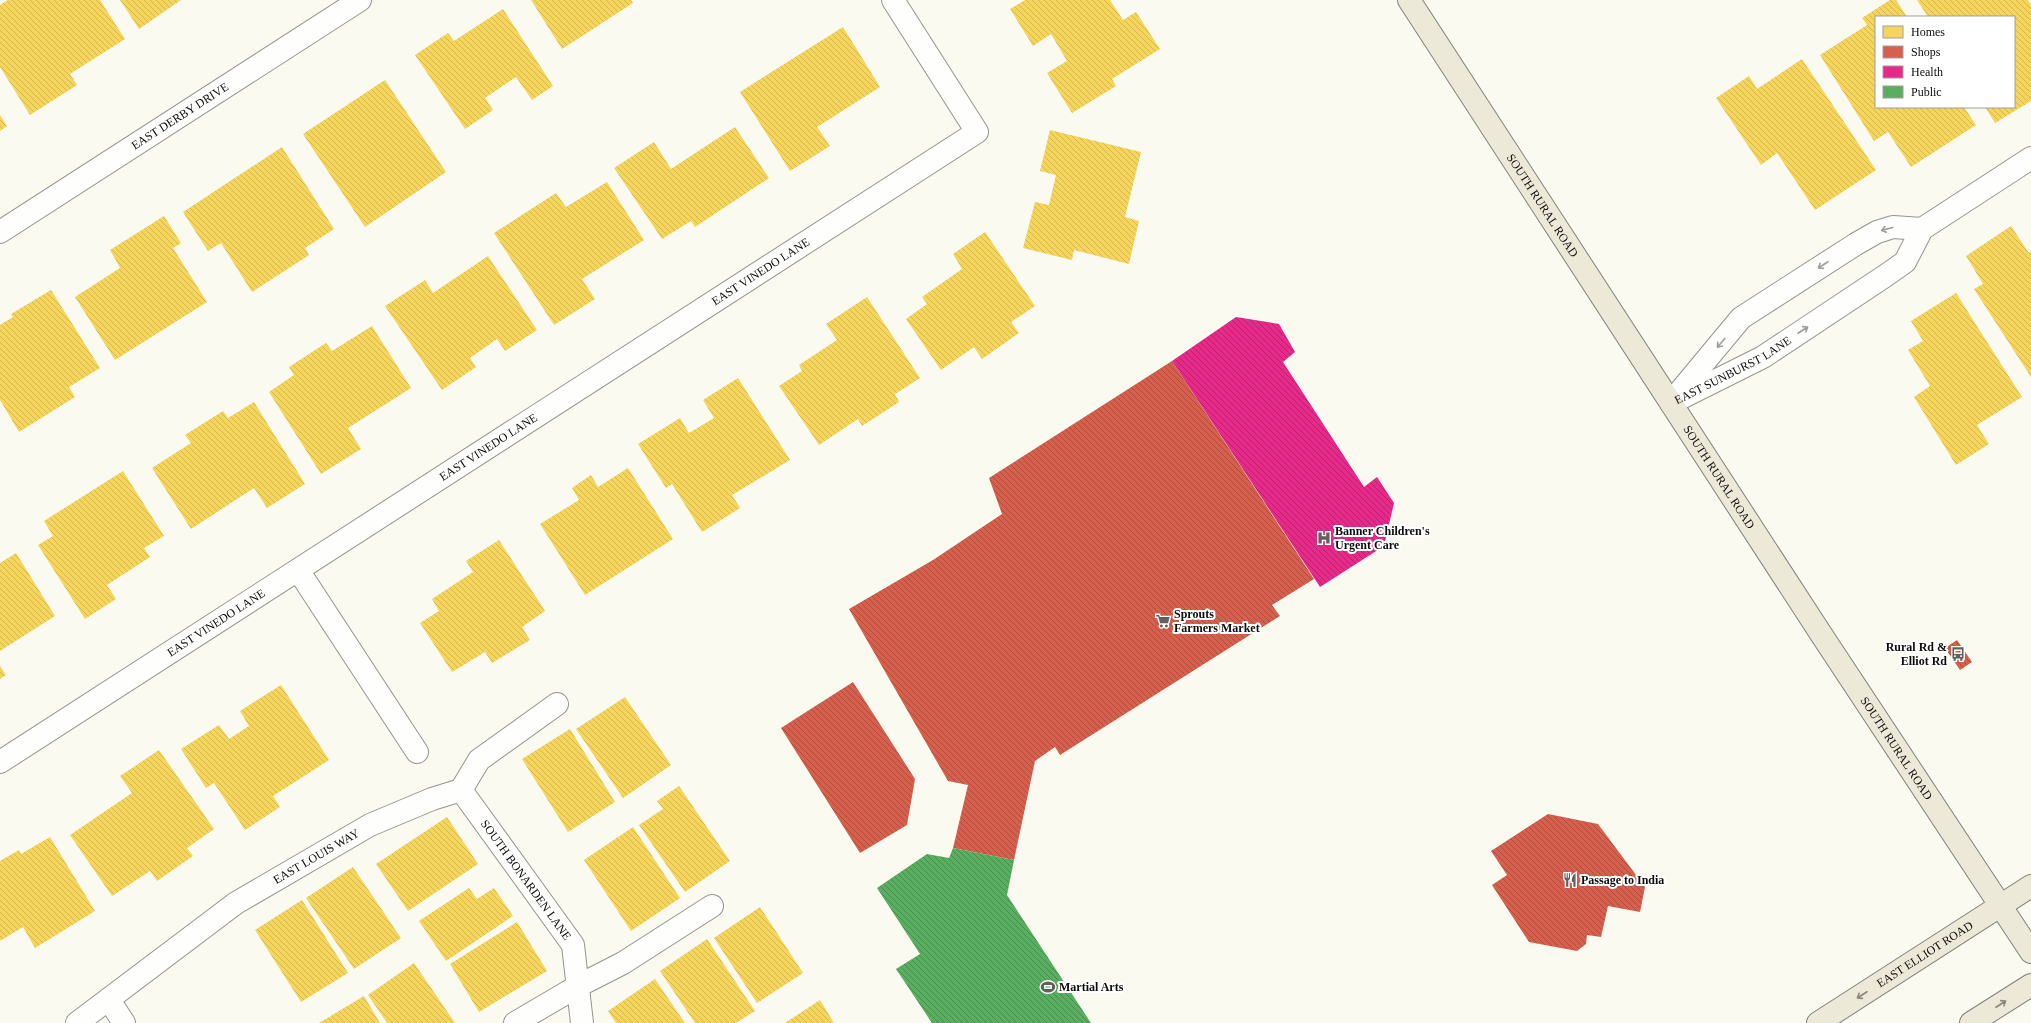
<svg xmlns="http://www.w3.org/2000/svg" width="2031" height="1023" viewBox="0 0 2031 1023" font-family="Georgia,serif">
	<defs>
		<pattern id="homes-back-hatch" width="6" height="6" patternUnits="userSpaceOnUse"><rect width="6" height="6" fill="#f6d55c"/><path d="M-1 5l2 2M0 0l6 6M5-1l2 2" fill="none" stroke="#d2b64f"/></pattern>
		<pattern id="shops-back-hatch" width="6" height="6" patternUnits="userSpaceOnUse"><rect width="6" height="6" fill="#d6604d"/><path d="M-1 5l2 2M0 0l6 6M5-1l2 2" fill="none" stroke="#ac4e3e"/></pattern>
		<pattern id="health-back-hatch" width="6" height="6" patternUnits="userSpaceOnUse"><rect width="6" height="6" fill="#e7298a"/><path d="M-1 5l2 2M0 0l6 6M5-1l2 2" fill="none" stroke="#ba226f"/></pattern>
		<pattern id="public-back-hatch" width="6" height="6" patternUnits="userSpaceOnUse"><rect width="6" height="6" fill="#5aae61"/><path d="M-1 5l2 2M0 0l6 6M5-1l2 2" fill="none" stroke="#498c4e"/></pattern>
	</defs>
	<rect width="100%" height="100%" fill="#fbfaf1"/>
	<path fill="url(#homes-back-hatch)" d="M8,0h92l25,39 -55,35 7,11 -47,30 -30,-48v-62z
		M120,0h61l-42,29z
		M531,0h100l2,3 -71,46z
		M1025,0h85l13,20 13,-8 24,37 -48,30 4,7 -44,27 -25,-40 20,-12 -16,-27 -18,12 -23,-37z
		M1890,0h6l11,17h-31v90h88l12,18 -65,42 -23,-35 -14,9 -54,-86 47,-30 -5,-7z
		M1917,0h111l3,5v96l-36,22 -10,-16h29v-90h-86z
		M503,9l50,77 -21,14 -16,-23 -31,21 8,12 -28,19 -50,-74 33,-22 6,8z
		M843,27l37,60 -63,40 13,19 -40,25 -50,-79z
		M1802,59l74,111 -61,40 -38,-57 -16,12 -45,-67 33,-22 8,13z
		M385,80l61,92 -81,55 -62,-93z
		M0,115l7,11 -7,5z
		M735,127l34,51 -74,49 -4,-6 -29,18 -48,-71 40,-26 17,27z
		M1050,130l91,22 -16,65 14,4 -10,43 -55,-14 -2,10 -49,-12 12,-46 14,3 7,-30 -16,-4z
		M282,147l52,82 -29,19 4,7 -57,37 -31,-49 -13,8 -25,-39z
		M607,182l37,58 -62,39 13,20 -41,26 -60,-92 62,-40 10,14z
		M164,216l17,27 -8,5 34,54 -92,58 -40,-63 45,-29 -10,-18z
		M2011,226l18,27 2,-1v125l-57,-88 9,-5 -17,-28z
		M985,232l50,74 -24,16 8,11 -37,26 -8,-12 -33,23 -35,-51 21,-15 -5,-7 40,-28 -9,-15z
		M488,256l49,74 -32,21 -8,-12 -27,19 6,9 -34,23 -57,-84 40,-26 8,13z
		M51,290l49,78 -31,19 6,10 -56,35 -19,-32v-75l13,-8 -2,-3z
		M1956,293l66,104 -45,28 12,19 -33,21 -42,-68 16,-11 -22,-36 15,-9 -12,-20z
		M867,297l53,81 -25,16 4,8 -37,24 -4,-7 -39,26 -40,-59 23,-15 -3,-6 38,-25 -11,-16z
		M372,326l39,62 -63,40 13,21 -40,25 -52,-82 25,-17 -5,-8 37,-24 6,8z
		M738,378l52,82 -58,35 8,13 -38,24 -30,-48 -6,4 -28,-44 42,-26 9,15 25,-15 -11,-18z
		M254,402l51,82 -38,24 -13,-20 -63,41 -39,-61 39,-25 -6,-8 38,-24 5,7z
		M628,468l45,71 -88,56 -45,-71 39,-24 -7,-12 19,-13 7,12z
		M123,471l41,65 -20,12 6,9 -43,28 9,14 -31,20 -47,-74 15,-9 -9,-15z
		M499,540l46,71 -23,16 8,13 -38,23 -7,-11 -33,20 -32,-49 19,-12 -7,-12 41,-27 -7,-11z
		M16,553l39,63 -55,35v-88z
		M0,666l6,9 -6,4z
		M281,685l48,75 -56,36 7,11 -35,23 -31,-47 -8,5 -25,-39 38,-24 10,14 20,-13 -9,-15z
		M625,697l46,68 -48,33 -47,-69z
		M570,729l45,73 -47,30 -46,-73z
		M159,750l55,79 -27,19 6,8 -36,25 -7,-10 -38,25 -42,-61 62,-42 -12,-17z
		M679,786l51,75 -45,31 -46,-67 24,-16 -6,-8z
		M447,817l31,47 -70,47 -32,-47z
		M633,827l47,71 -49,33 -47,-71z
		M50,837l45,74 -60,37 -12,-21 -23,14v-80l19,-11 2,4z
		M353,867l48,71 -47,31 -48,-71z
		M469,888l8,11 17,-11 19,28 -67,45 -27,-40z
		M302,900l46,73 -47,29 -46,-72z
		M760,907l43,66 -46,30 -43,-65z
		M517,922l30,49 -68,41 -29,-48z
		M707,939l48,72 -19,12h-41l-35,-52z
		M414,963l41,60h-68l-19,-28z
		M655,979l30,44h-69l-8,-12z
		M364,996l16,27h-61z
		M820,1000l14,23h-49z"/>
	<path fill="url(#shops-back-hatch)" d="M1172,361l142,218 -42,26 8,11 -220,139 -5,-8 -20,14 -21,99 -61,-12 15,-63 -20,-4 -99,-172 84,-49 69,-46 -13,-36z
		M1957,640l15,22 -12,8 -15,-22z
		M853,682l62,97 -8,46 -47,28 -79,-125z
		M1548,814l50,10 47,63 -5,25 -32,-6 -7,31 -14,-2 -1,9 -9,7 -48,-9 -37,-57 15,-10 -16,-24z"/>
	<path fill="url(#health-back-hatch)" d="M1236,317l43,7 16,28 -12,10 81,125 13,-10 17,26 -10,43 -64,41 -148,-226z"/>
	<path fill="url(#public-back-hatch)" d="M953,848l61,12 -7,35 84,128h-159l-36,-54 24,-15 -43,-66 50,-34 22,4z"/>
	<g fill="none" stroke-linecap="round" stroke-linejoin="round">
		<defs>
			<g id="minor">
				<path id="s1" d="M0,232l360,-232"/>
				<path d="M1677,395l64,-77 115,-74 21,-12 16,-5 29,2"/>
				<path id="s2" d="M1671,403l92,-46 122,-81 20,-14 17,-33 109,-71"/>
				<path d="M298,570l119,182"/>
				<path id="s3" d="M0,762l977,-630 -84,-132"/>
				<path id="s4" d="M461,790l112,155 9,78"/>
				<path d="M109,1000l15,23"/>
				<path id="s5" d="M77,1023l159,-120 134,-78 62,-26 29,-9 18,-30 78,-56"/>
				<path d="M515,1023l63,-37 45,-23 89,-57"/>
			</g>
			<g id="major">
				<path id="s6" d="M1409,0l412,634 210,318"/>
				<path id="s7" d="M1818,1023l213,-137"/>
				<path d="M1971,1023l60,-38"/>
			</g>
		</defs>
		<use href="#minor" stroke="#949490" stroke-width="24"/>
		<use href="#major" stroke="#81817d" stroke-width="24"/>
		<use href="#minor" stroke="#fefefd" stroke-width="22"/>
		<use href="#major" stroke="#ede9d8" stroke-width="22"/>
	</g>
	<defs><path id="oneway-shaft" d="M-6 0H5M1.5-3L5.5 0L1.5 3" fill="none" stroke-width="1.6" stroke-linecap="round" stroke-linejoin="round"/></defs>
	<g stroke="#9e9e9d">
		<use href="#oneway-shaft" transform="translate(1887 229) rotate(165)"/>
		<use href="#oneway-shaft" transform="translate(1823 265) rotate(147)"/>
		<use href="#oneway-shaft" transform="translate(1803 330) rotate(-33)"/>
		<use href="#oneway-shaft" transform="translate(1721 343) rotate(130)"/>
	</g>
	<g stroke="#88867d">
		<use href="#oneway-shaft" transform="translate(1862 995) rotate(147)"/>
		<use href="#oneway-shaft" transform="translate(2001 1004) rotate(-33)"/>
	</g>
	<defs>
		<symbol id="hospital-bare" viewBox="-9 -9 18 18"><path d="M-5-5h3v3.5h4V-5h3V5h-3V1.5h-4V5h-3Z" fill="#60605d" stroke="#fff" stroke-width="2.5" paint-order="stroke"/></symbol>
		<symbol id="supermarket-bare" viewBox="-9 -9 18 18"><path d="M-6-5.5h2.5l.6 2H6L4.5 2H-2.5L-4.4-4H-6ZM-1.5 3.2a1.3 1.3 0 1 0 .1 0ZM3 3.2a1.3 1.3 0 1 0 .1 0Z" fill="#60605d" stroke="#fff" stroke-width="2.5" paint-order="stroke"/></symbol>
		<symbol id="bus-bare" viewBox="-9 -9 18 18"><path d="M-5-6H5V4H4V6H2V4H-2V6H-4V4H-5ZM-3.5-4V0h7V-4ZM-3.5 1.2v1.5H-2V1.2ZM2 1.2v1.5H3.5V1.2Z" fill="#60605d" stroke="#fff" stroke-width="2.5" paint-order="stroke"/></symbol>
		<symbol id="restaurant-bare" viewBox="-9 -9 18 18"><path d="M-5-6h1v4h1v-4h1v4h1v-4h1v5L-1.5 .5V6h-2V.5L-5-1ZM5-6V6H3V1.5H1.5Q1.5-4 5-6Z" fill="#60605d" stroke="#fff" stroke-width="2.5" paint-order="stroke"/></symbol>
		<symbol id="stadium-bare" viewBox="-9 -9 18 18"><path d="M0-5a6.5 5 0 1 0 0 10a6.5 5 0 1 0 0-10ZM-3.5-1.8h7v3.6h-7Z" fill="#60605d" stroke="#fff" stroke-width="2.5" paint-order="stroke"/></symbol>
	</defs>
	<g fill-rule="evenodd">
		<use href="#hospital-bare" x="1314" y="528" width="20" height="20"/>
		<use href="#supermarket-bare" x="1153" y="611" width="20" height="20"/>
		<use href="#bus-bare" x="1948" y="644" width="20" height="20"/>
		<use href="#restaurant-bare" x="1560" y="870" width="20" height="20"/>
		<use href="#stadium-bare" x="1038" y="977" width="20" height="20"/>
	</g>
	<g text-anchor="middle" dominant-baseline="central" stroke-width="4" stroke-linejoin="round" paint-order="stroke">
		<g font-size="12" fill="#0d0d0d" stroke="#fff">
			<text stroke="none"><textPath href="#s1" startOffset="214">EAST DERBY DRIVE</textPath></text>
			<text stroke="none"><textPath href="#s6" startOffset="245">SOUTH RURAL ROAD</textPath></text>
			<text stroke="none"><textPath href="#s3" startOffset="905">EAST VINEDO LANE</textPath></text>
			<text stroke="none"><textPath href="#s2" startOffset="70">EAST SUNBURST LANE</textPath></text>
			<text stroke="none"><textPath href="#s3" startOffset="581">EAST VINEDO LANE</textPath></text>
			<text stroke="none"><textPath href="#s6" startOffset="569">SOUTH RURAL ROAD</textPath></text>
			<text stroke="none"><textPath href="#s3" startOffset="257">EAST VINEDO LANE</textPath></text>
			<text stroke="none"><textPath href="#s6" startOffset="893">SOUTH RURAL ROAD</textPath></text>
			<text stroke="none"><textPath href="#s5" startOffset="292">EAST LOUIS WAY</textPath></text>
			<text stroke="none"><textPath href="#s4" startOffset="111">SOUTH BONARDEN LANE</textPath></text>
			<text stroke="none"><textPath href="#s7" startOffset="127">EAST ELLIOT ROAD</textPath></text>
		</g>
		<g font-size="12" font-weight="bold" fill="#0d0d0d" stroke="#fff" text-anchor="start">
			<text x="1335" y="531">Banner Children's<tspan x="1335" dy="14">Urgent Care</tspan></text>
			<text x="1174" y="614">Sprouts<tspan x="1174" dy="14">Farmers Market</tspan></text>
			<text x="1947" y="647" text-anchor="end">Rural Rd &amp;<tspan x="1947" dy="14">Elliot Rd</tspan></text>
			<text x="1581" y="880">Passage to India</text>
			<text x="1059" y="987">Martial Arts</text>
		</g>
	</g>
	<rect x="1875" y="16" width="140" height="92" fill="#ffffff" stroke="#9e9e9e"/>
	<rect x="1883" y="26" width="20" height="12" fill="#f6d55c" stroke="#9e9e9e"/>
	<text x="1911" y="36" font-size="12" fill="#0d0d0d">Homes</text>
	<rect x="1883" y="46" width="20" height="12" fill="#d6604d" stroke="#9e9e9e"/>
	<text x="1911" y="56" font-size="12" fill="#0d0d0d">Shops</text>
	<rect x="1883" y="66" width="20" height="12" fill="#e7298a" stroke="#9e9e9e"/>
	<text x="1911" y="76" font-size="12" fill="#0d0d0d">Health</text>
	<rect x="1883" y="86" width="20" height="12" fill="#5aae61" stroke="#9e9e9e"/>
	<text x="1911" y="96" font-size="12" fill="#0d0d0d">Public</text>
</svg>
